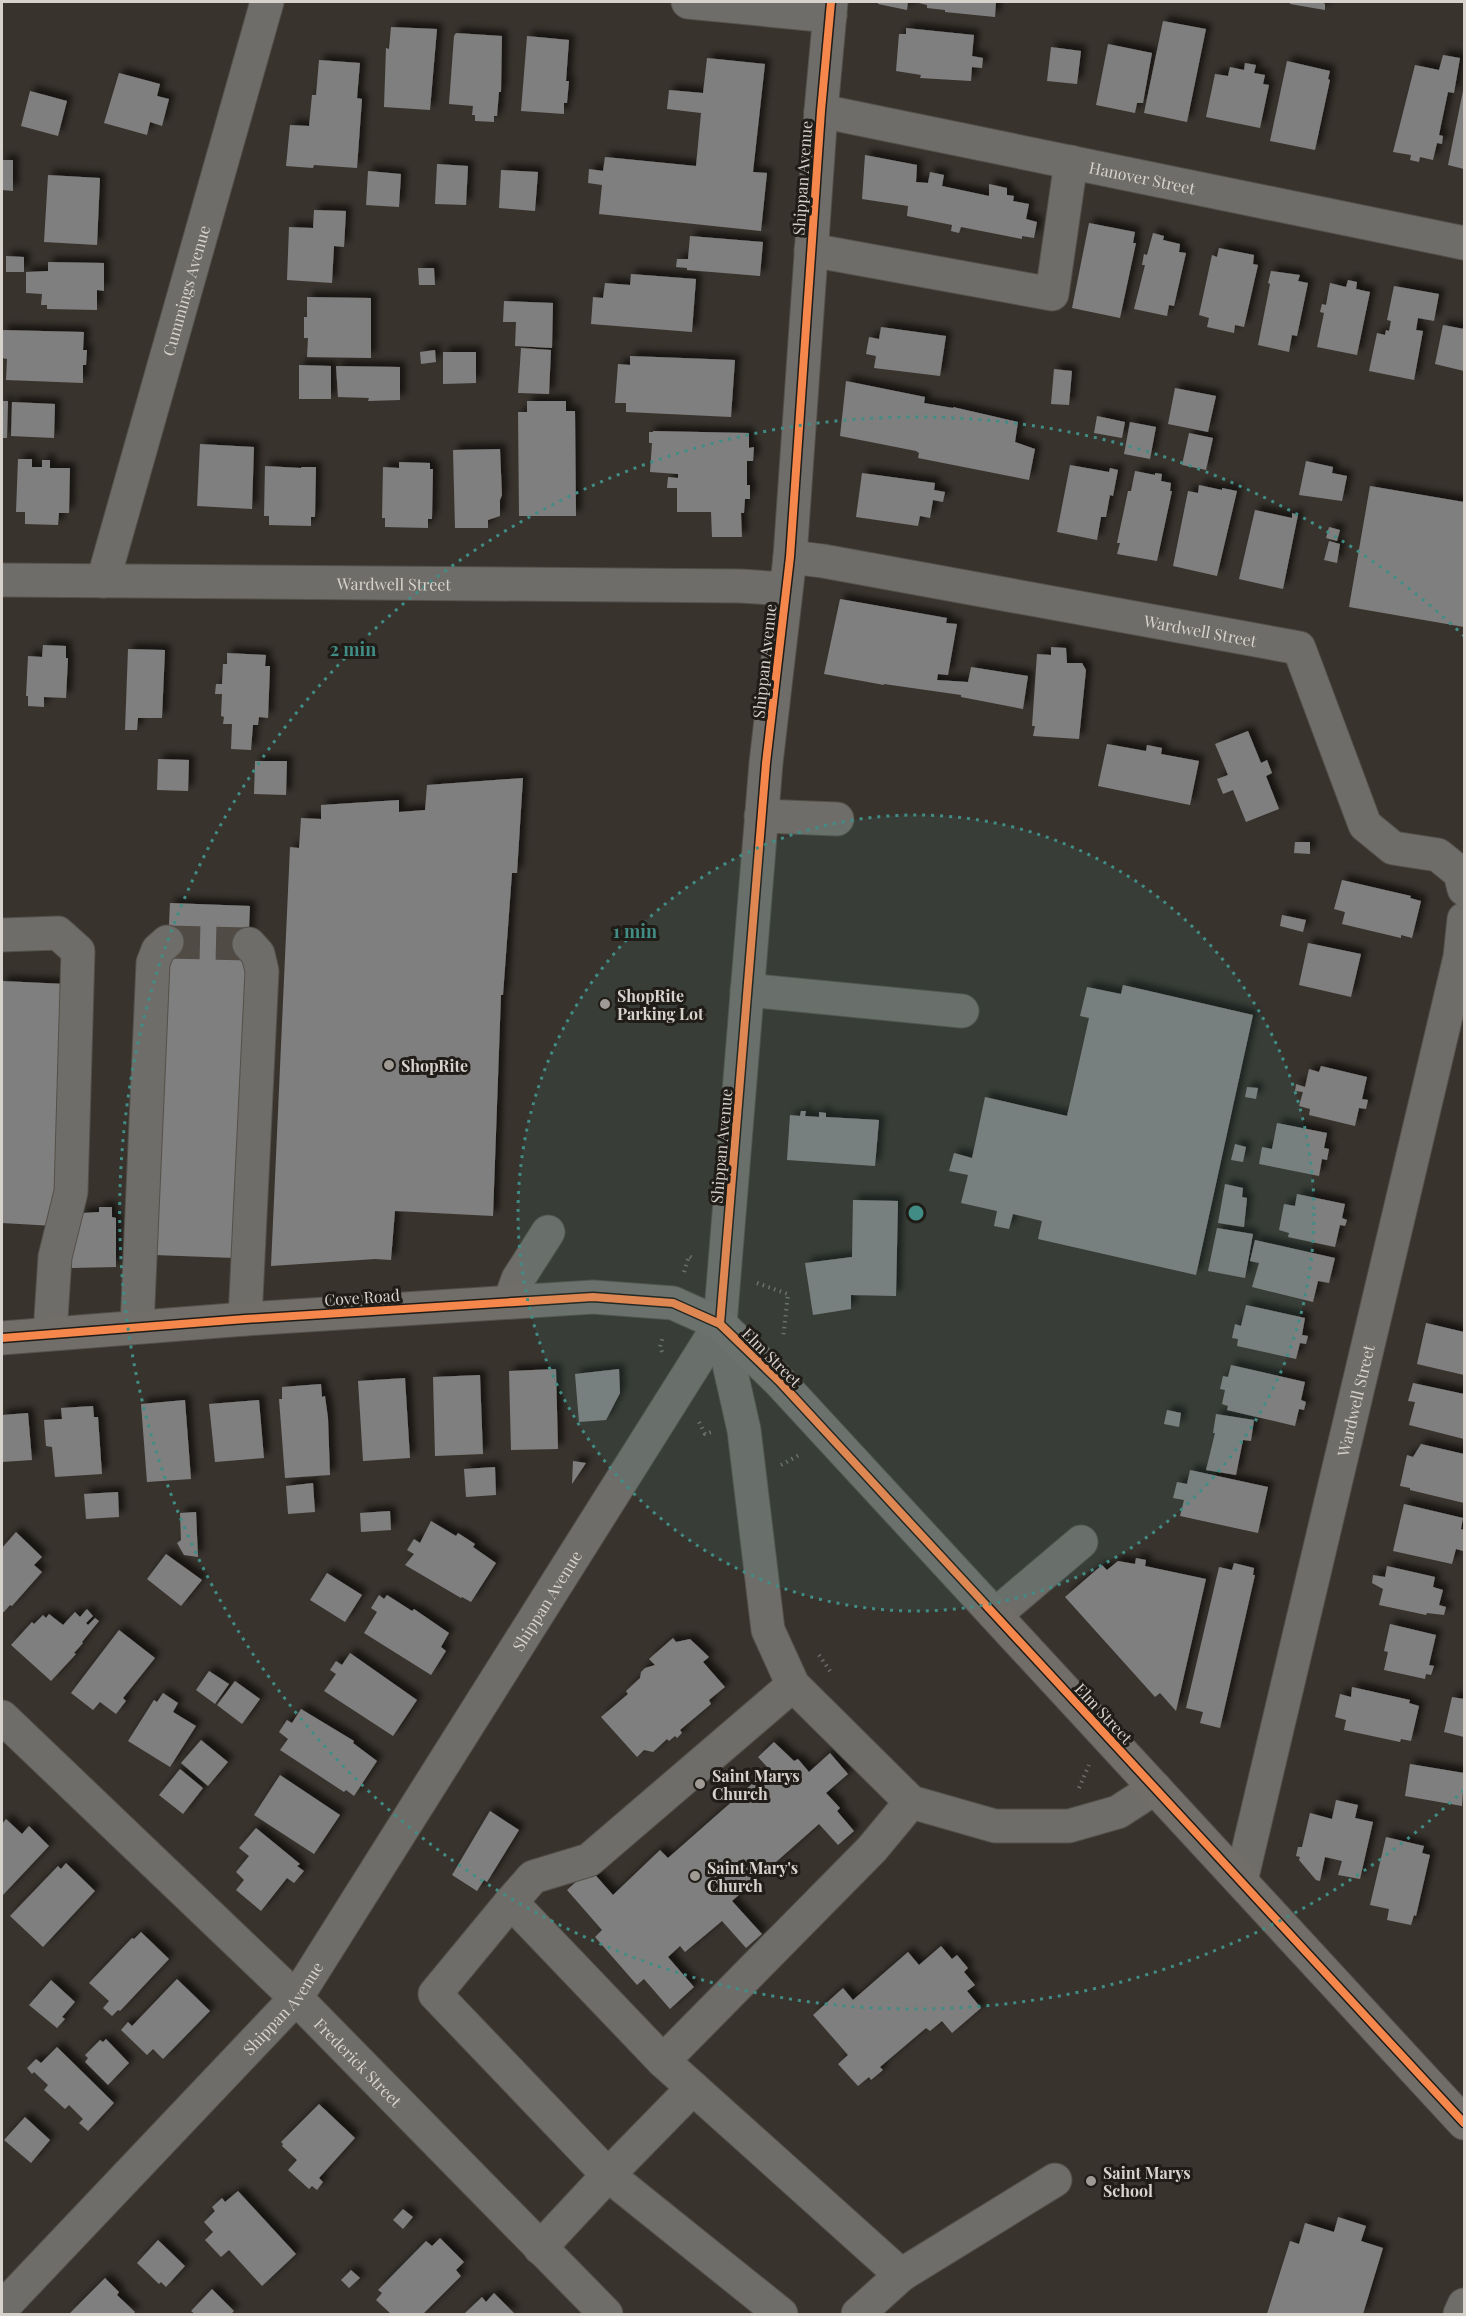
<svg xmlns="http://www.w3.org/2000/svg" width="1466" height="2316" viewBox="0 0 1466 2316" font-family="'Playfair Display',serif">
	<defs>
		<filter id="shadow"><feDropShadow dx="5.5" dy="-5.5" stdDeviation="3" flood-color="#0009"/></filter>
	</defs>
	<rect width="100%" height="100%" fill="#38332d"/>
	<path fill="#807f7f" filter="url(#shadow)" d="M878,2h30l-1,8 -29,-6z
		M915,2h81l-1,15 -50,-5v-2l-18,-2v-3z
		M1290,2h32l3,2v6l-35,-6z
		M1163,21l43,8 -19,93 -43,-9z
		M391,27l46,2 -7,81 -46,-3 2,-59 3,1z
		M906,28l68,7 -2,21 11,2 -1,10 -10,-1 -1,14 -51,-3 1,-3 -25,-4 3,-37h7z
		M456,33l46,3 -1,56h-2l-2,24h-3v6l-19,-1v-6h-3l1,-9 -24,-2 5,-68z
		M527,36l42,4 -3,41h3l-2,22h-3v11l-43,-3z
		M1108,44l44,9 -9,50h-6l-2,10 -39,-8z
		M1051,47l30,4 -4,33 -30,-3z
		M1443,55l17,3 -6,35 -6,-1 -9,43 4,1 -1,8 -5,-1 -4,17 -13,-3 -1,5 -9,-2 1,-5 -18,-3 22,-87 24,5z
		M707,58l58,6 -12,108 14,1 -6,58 -162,-17 3,-29 -14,-2 1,-14 14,2 2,-14 91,9 5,-53 -34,-4 2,-19 34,3z
		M319,60l41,3 -3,35 5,1 -5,69 -43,-3 -1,3 -27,-2 4,-41 19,1 3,-31h4z
		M1287,61l43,10 -2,8 2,1 -15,70 -45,-9z
		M1245,63l11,2 -2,8 11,2 -2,9 6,1 -9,43 -54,-11 9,-43 13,2 2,-9 14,3z
		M119,73l41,11 -3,12 12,3 -7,27 -12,-4 -3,13 -43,-12z
		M30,91l37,10 -9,35 -37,-10z
		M1463,91h1v78l-16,-4z
		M865,155l52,10 -1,17 12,1 2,-11 14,3 -2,11 47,10v-12l18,4v7l7,1 -1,5 16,3 -3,15 11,3 -3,16 -12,-2v3l-61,-12 -2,6 -8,-2 1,-6 -45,-9 1,-10 -46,-7z
		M2,160h11v31l-11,-1z
		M437,164l31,2 -2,39 -31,-1z
		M501,170l37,2 -3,39 -36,-3z
		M368,171l33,3 -2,33 -33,-2z
		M48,175l52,3 -3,67 -53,-3z
		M314,210l32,1 -2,36 -10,-1 -2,37 -45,-3 2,-53 24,1z
		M1089,223l46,9 -2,11h3l-16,75 -48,-10z
		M1153,233l11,3 -1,4 17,4 -1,8 7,1 -12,53 -5,-1 -2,11 -33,-7 11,-44h-3l2,-11 3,1z
		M690,236l73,6 -3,34 -73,-6v-2l-11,-1 1,-8h11z
		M1219,248l35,7 -1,9 5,1 -14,62 -9,-2 -1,8 -27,-6 2,-9 -10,-3 13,-60 5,2z
		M6,256l18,1v15h-18z
		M48,262l56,1v28l-7,-1v20l-50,-1v-4h-6l1,-11 -16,-1v-21l22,-1z
		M418,268h16l1,17h-16z
		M1271,271l29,4 -2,6 10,2 -11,53 -5,-1 -3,17 -31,-7 12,-61 -2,-1z
		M631,274l65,5 -4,53 -101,-8 2,-27 10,1 2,-15 25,2z
		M1348,280l9,2 -1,7 14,3 -13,63 -40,-8 7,-34 -4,-1 2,-8 4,1 4,-22 16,4z
		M1394,286l45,8 -5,27 -16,-3 -2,12 7,1 -9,49 -45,-9 8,-38 8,2 1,-5 3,1 2,-10 -4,-1z
		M307,297l64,1v60l-64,-1 1,-19h-4v-21h3z
		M504,301l49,2 -1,45 -37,-2 1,-24h-13z
		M1443,325l21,4v42l-29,-7z
		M881,327l65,9 -6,40 -66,-8 2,-12 -10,-2 3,-17 10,2z
		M2,330l82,2 -1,18h4l-1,15h-3v18l-77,-3 1,-21 -5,-1z
		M521,348l30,2 -2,44 -31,-1z
		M435,350l1,12 -15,2 -1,-12z
		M443,352h33v31l-33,1z
		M630,356l105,4 -4,57 -105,-5v-9h-11l3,-39 12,1z
		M299,365l32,1v33h-32z
		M336,366l64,1v33l-32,1 1,-3 -31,-1z
		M1054,369l18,2 -3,34 -18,-1z
		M846,381l79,16 -1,6 29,5v-1l65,15 -3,20 20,7 -6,31 -111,-22 1,-5 -3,-2 -76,-15z
		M1175,388l41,8 -8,36 -40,-8z
		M2,401h6l-1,37h-5z
		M527,401h39v10h9l1,105h-57l-1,-104h9z
		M12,402l43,2 -1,34 -43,-2z
		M1097,416l28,6 -3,16 -28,-5z
		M1130,422l26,5 -6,32 -26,-5z
		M653,431l96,2v15l5,-1 -1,14h-6v24h3v14h-5l-1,14h-3l1,24h-30l-1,-25h-34v-24h-10l1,-11 10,1v-4l-28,-2 2,-29h-3v-11h4z
		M1189,433l24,5 -7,32 -24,-5z
		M200,444l54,3 -2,62 -55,-3z
		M500,449l2,46 -2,5v16l-12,4v8h-33l-2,-78z
		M18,459h14v8h10v-7h8v8h20l-1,45h-10l-1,12 -33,-1v-12h-9z
		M1306,461l27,6 -1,6 15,3 -5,25 -43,-6z
		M399,462l31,1v6h3l-1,50h-4v9l-43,-1v-9h-3l1,-51 16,1z
		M1070,465l39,7 1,-4 8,2 -5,26 -3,-1 -4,22h-5l-4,23 -40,-8z
		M265,466l36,2v-1h15l-1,50h-4v9l-42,-1v-9h-5z
		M1135,471l20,4v-2l7,1 -1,7 10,2 -1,8h2l-15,70 -40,-7 3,-11h-3l11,-52h3z
		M862,473l73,10 -1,7 11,2 -2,10 -10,-2 -3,18 -10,-2 -2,10 -62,-9z
		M1199,485l23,5v-2l15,3 -20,85 -44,-10 15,-75 10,2z
		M1370,486l94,16v125l-115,-20z
		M1255,510l37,8v-5l6,2 -15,74 -44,-10z
		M1329,527l11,3 -3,11 -11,-3z
		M1329,541l11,3 -3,19 -13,-3z
		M840,599l107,19 -1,5 11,1 -9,51 -10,-1 -1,6 31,2 3,-15 57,9 -5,33 -62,-12v-2l-77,-11v1l-60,-11z
		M43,645l23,1v12h2l-2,40 -22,-1v10l-16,-1v-10h-2l2,-40 14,1z
		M1051,647l15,1 1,15h15l4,7 -7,69 -46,-3 2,-10h-3l5,-72 14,1z
		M128,649l37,1 -3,68h-24l-1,12h-12z
		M227,653l39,2 -1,11h5l-2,52 -9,-1 -1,8h-5l-2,25 -20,-1 1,-25h-9l1,-7 -3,-1 1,-22h-7l1,-10h6l1,-20h4z
		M1248,731l13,32 6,-3 5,13 -6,3 13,33 -33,13 -13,-32 -10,4 -6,-15 11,-4 -13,-31z
		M1107,744l39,7 1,-6 15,3 -1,6 38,7 -9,44 -92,-19z
		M158,759l31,1 -1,31 -31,-1z
		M255,761h32l-1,34 -32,-1z
		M523,778l-6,95h-5l-9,122h-2l-8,221 -98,-5 -4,49 -16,-1 -104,7 19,-419 9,1 2,-30 20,1v-14l78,-5v12l26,-2 2,-25z
		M1295,842h15v12l-16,-1z
		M1342,880l69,16 -1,2 11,3 -9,37 -11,-3v3l-59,-14 3,-12 -11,-3z
		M170,903l80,3 -16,352 -80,-3z
		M1282,915l24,5 -3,12 -23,-6z
		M1308,943l53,11 -10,43 -52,-12z
		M2,981l64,3 -12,242 -52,-3z
		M1123,985l130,30 -57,260 -158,-36 4,-18 -29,-7 -4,15 -15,-3 3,-15 -36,-8 7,-28 -19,-4 5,-18 18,5 13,-61 82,19 22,-98 -9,-2 7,-29 34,7z
		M1321,1066l46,11 -5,22 6,1 -2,9 -7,-1 -4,18 -46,-11 1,-6 -11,-3 4,-14 -8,-1 1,-7 9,3 4,-18 10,3z
		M1247,1087l11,1 -2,11 -11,-2z
		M801,1111h5l-1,5 14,1v-5l7,1v4l53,3 -4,46 -88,-6 3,-45 10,1z
		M1277,1123l50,10 -3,15 5,1 -2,11 -5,-1 -3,17 -60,-12 3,-17 10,2z
		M1235,1144l11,3 -3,15 -12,-2z
		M1225,1184l18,4 -1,9 5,1 -3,29 -26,-4z
		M1297,1194l48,10 -3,14 5,2 -2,6 -5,-1 -5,22 -47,-10 1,-4 -10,-3 5,-26 11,2z
		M853,1200l45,1 -2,95 -45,-1v14l-38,6 -8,-52 47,-6z
		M99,1207h13v10l4,1v49l-44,1v-6h-2l12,-49 17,-1z
		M1217,1228l36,6 -8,44 -37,-7z
		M1255,1240l80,18 -6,25 -11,-2 -5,21 -61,-15 7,-24 -9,-2z
		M1246,1305l59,13 -3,17 6,1 -2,8 -6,-1 -4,16 -59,-13 1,-7 -6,-1 3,-14 6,2z
		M1426,1323l38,9v43l-47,-11z
		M1231,1365l74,17 -4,18 5,2 -2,8 -5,-1 -4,17 -68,-16 1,-4 -6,-2 3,-14 -5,-1 3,-13 5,1z
		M556,1369l2,80 -47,1 -2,-79z
		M619,1369l1,24 -14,27 -27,2 -4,-48z
		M480,1375l3,79 -48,2 -2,-79z
		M405,1378l5,80 -47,3 -5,-80z
		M1413,1383l51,11v45l-55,-14 6,-23 -7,-1z
		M321,1384l1,13 3,-1 3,22 2,57 -45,3 -6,-79h3v-12z
		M185,1400l6,79 -44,3 -6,-78z
		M259,1400l5,58 -49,4 -6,-58z
		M93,1406l1,11h4l4,57 -47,3 -3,-30 -6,-1 -2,-26 18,-1 -1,-11z
		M1167,1410l14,3 -2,14 -15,-3z
		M28,1413l4,47 -30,2v-47z
		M1216,1414l38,6 -3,21 -8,-1 -7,35 -30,-5 9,-37h-2z
		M1421,1444l43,10v49l-54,-13v-2l-10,-2 7,-31 6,2z
		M573,1461l13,2 -14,21z
		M495,1467l1,28 -30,2 -2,-28z
		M1190,1470l78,17 -10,46 -78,-17 4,-16 -11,-2 4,-16 10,2z
		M313,1483l2,29 -27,2 -2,-28z
		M118,1492l1,25 -33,2 -2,-25z
		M1404,1504l59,14 -2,11 3,1v14l-1,7 -7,-2 -4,15 -59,-13z
		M390,1511l1,19 -30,2 -1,-19z
		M196,1512l2,45 -14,-2 -7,-12 4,-3 -1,-27z
		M431,1521l25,15 2,-3 17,11 -2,3 23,16 -25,39 -9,-5 -1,1 -56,-33 9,-11 -7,-4 7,-11 6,4z
		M16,1532l26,25 -8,8 8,7 -30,34 -2,-1 -8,9v-66z
		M166,1554l36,26 -21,26 -34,-27z
		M1136,1558l10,2 -1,6 61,13 -30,132 -16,-18 -5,4 -90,-100 37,-32 5,5 11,-9 17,3z
		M1234,1563l20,5 -1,7h2l-35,153 -20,-5 3,-11 -17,-4 33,-141 13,3z
		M1387,1566l48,11 -2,10 10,3 -4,15 7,2 -2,8 -17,-2 -1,2 -47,-10 4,-16 -11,-6 1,-8 12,2z
		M327,1573l35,22 -17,27 -35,-22z
		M379,1595l5,4 3,-4 25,16 2,-2 35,24 -8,14 5,4 -15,24 -67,-42 13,-21 -6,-4z
		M87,1609l6,7 -7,7 2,2 7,-7 4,3 -17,21 1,1 -9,10 2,1 -25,27 -40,-36 21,-23 2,2 9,-9 3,3 3,-4 14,11 12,-13 5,5z
		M1390,1624l46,11 -7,30 5,1 -3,9 -5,-1 -1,5 -41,-9 4,-18 -4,-1z
		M119,1630l36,28 -32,40 3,3 -10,13 -16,-12 -7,8 -22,-17z
		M673,1638l3,4 14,-3 19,18 -6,5 22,25 -16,13 2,4 -31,26 2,3 -5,5 -2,-2 -6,5 -2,-2 -14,13 -9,-2 -7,7 -36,-40 27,-23 -2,-3 14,-13 1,-6 4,-4 10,-3 -6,-6z
		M350,1653l67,47 -24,36 -69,-45 12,-17 -6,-4 6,-9 6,4z
		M209,1671l20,13 -14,20 -19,-14z
		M235,1681l25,18 -18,25 -25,-19z
		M1352,1687l58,13 -1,3 10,3 -8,35 -10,-2 -1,3 -56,-12 2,-10 -11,-3 5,-23 11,3z
		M163,1693l15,10 -5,9 23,14 -26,41 -42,-26 26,-41 3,2z
		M1452,1697l12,2v38l-20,-5z
		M301,1709l53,32 -1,2 24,18 -23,35 -8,-6 -2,2 -64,-42 8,-11 -9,-7 8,-12 5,3z
		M201,1740l27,22 -20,24 -27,-23z
		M774,1742l20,19 4,-2 11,13 21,-19 18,21 -22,19 14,15 -3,3 17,20 -16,14 -19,-21 -87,77 30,33 -16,14 -24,-27 -37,31 -5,-6 -12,11 26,30 -24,22 -26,-30 -7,6 -42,-48 7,-7 -35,-40 23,-21 23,26 47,-45 8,8 101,-89 -11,-12z
		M1410,1764l54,9 -2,33 -57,-10z
		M180,1769l23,19 -20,26 -24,-19z
		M280,1775l60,40 -26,39 -60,-39z
		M1336,1800l22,5 -3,13 18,4 -13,57 -22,-4 4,-14 -17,-4 -5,24 -4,-1 -17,-20 1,-3 -4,-1 2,-9h4l8,-34 22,6z
		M490,1811l29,19 -32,52 -3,-2 -7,11 -25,-16z
		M6,1819l16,15 7,-8 20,20 -47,50v-72z
		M256,1828l44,36 -3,2 7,5 -10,12 -7,-5 -26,33 -25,-21 8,-10 -8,-8 13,-16 -10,-8z
		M1386,1837l38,9 -2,7 8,2 -14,61 -2,-1 -3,10 -24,-5 2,-11 -19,-4z
		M66,1863l29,28 -52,56 -33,-31 48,-50 3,3z
		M141,1932l28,27 -49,52 -2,-1 -6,6 -9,-8 6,-7 -20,-18 43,-45 2,1z
		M941,1946l11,13 5,-4 11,13 -4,4 11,13 -8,6 14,17 -29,25 -10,-12 -12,10 -4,-3 -46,39 3,3 -12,10 -2,-3 -11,9 -20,-22 10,-9 -35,-40 30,-27 10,12 55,-48 11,13z
		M177,1979l33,32 -47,48 -10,-10 -6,6 -26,-25 7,-8 4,4z
		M51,1980l24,22 -13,15 3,2 -8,9 -28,-23z
		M106,2039l23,24 -21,22 -23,-23 3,-4 -3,-3 15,-15 3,2z
		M57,2047l57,56 -26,28 -9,-8 4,-4 -14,-14 -4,4 -21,-19 4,-5 -14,-13 -2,2 -5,-6 9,-9 5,4z
		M319,2104l36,34 -36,40 4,4 -6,8 -5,-4 -3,3 -21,-19 9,-10 -15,-14 1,-2 -2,-2z
		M25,2117l25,23 -19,23 -27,-23z
		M238,2191l58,63 -34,32 -33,-36 -8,7 -16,-17 8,-8 -9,-10 11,-11 -3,-4 10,-9 3,4z
		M403,2209l10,8 -10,12 -10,-9z
		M1338,2217l28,9 -5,15 22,7 -20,66h-96l23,-73 9,3 6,-21 29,9z
		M440,2238l24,24 -8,8 5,6 -38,38h-32l-15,-14 6,-7 -4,-3 48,-49 6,5z
		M158,2240l27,26 -19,21 -5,-5 -2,2 -22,-21z
		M351,2270l9,8 -11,10 -8,-8z
		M105,2278l14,14 -2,3 18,17 -2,2h-64z
		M212,2289l22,22 -3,3h-36l-4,-3z
		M494,2293l20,20 -1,1h-49l18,-17 4,5z"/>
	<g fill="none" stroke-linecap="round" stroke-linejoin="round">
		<path stroke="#504b45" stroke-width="33" stroke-dasharray="33 16" stroke-linecap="butt" d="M167,942l82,2"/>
		<defs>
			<g id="minor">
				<path d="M688,2l142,14"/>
				<path id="s1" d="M821,111l643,132"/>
				<path d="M811,250l241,44 19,-132"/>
				<path id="s2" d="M790,557l33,4 476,87 66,177 28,23 45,7 22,18 4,16"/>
				<path id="s3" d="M2,580l739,6 44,3"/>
				<path id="s4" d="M103,581l164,-579"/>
				<path d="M761,816l76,3"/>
				<path d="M2,935l56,-2 20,18 -7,241 -16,65 -5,76"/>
				<path d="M747,990l215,21"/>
				<path d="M510,1301l8,-22 30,-47"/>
				<path d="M245,1319l17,-348 -4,-17 -9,-10"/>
				<path d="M720,1324l24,106 24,200 25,55 118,117 84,24h74l49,-14 37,-24"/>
				<path d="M137,1326l16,-363 5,-13 9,-8"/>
				<path d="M995,1615l86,-73"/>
				<path id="s5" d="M2,1717l294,281 310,316"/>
				<path d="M911,1802l-39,47 -209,212 238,214 154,-95"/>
				<path id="s6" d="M1241,1881l219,-924 4,-38"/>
				<path d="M511,1902l22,-25 56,-17 204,-175"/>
				<path d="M663,2061l-152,-159 -76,92 173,181 173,139"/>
				<path d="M540,2248l68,-73 85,-87"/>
				<path id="s7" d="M2,2308l294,-310 424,-674 46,-561 24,-206 31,-446 10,-109"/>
				<path d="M858,2314l43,-39"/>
				<path d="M1460,2314l4,-9"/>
			</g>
			<path id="major" d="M2,1338l243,-19 348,-22 80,6 47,21 59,57 685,742"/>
		</defs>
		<use href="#minor" stroke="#54504a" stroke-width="35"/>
		<use href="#major" stroke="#54504a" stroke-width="35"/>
		<path stroke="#706e6a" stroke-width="4" stroke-dasharray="1.5 4.5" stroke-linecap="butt" d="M684,1272l5,-16 3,2
			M757,1283l31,11 -5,44
			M662,1352l-2,-5 3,-11
			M699,1422l6,12 6,-2
			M781,1465l20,-11
			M819,1655l11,16
			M1079,1788l10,-23"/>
		<use href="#minor" stroke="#6f6d69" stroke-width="33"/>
		<use href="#major" stroke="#716e69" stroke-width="33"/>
		<defs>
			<path id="cycleway" d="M720,1324l46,-561 24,-206 31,-446 10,-109
				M2,1338l243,-19 348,-22 80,6 47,21 59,57 685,742"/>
		</defs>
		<use href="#cycleway" stroke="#201c17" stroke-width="11"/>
		<use href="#cycleway" stroke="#f5874c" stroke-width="8"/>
	</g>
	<circle cx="916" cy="1213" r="398" fill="#418d85" fill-opacity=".12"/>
	<g fill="none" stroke="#418d85" stroke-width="3" stroke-dasharray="3 6">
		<circle cx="916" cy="1213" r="398"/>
		<path d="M1464 1790A796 796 0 1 1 1464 636"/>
	</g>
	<g fill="#9f9a94" stroke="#201c17" stroke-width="2">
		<circle cx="605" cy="1004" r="6"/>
		<circle cx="389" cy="1065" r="6"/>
		<circle cx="700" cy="1784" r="6"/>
		<circle cx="695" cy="1876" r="6"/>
		<circle cx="1091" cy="2181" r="6"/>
	</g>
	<g text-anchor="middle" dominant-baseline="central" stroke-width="6" stroke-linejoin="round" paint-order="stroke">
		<g font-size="16" fill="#d7d2cb" stroke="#201c17">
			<text stroke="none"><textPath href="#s1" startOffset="328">Hanover Street</textPath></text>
			<text transform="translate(802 178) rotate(-86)">Shippan Avenue</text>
			<text stroke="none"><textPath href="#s4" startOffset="302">Cummings Avenue</textPath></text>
			<text stroke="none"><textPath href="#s3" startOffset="392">Wardwell Street</textPath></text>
			<text stroke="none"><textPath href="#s2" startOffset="417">Wardwell Street</textPath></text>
			<text transform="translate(764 661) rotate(-84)">Shippan Avenue</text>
			<text transform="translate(721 1146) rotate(-85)">Shippan Avenue</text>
			<text transform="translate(362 1297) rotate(-4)">Cove Road</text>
			<text transform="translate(772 1357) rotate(45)">Elm Street</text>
			<text stroke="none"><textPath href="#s6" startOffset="494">Wardwell Street</textPath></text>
			<text stroke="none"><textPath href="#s7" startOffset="897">Shippan Avenue</textPath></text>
			<text transform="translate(1104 1713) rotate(47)">Elm Street</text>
			<text stroke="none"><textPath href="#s7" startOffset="411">Shippan Avenue</textPath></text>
			<text stroke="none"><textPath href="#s5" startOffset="496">Frederick Street</textPath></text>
		</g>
		<g font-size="16" font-weight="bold" fill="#d7d2cb" stroke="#201c17" text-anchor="start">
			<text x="617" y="995">ShopRite<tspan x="617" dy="18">Parking Lot</tspan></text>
			<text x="401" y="1065">ShopRite</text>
			<text x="712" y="1775">Saint Marys<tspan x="712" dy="18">Church</tspan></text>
			<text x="707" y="1867">Saint Mary's<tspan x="707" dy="18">Church</tspan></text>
			<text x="1103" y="2172">Saint Marys<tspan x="1103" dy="18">School</tspan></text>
		</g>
	</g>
	<circle cx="916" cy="1213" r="9" fill="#418d85" stroke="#201c17" stroke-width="3"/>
	<g font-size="18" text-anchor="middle" font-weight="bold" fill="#418d85" stroke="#201c17" stroke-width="6" stroke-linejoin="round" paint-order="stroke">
		<text x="353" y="656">2 min</text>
		<text x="635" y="938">1 min</text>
	</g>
	<rect width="1466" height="2316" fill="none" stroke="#d7d2cb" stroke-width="6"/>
</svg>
